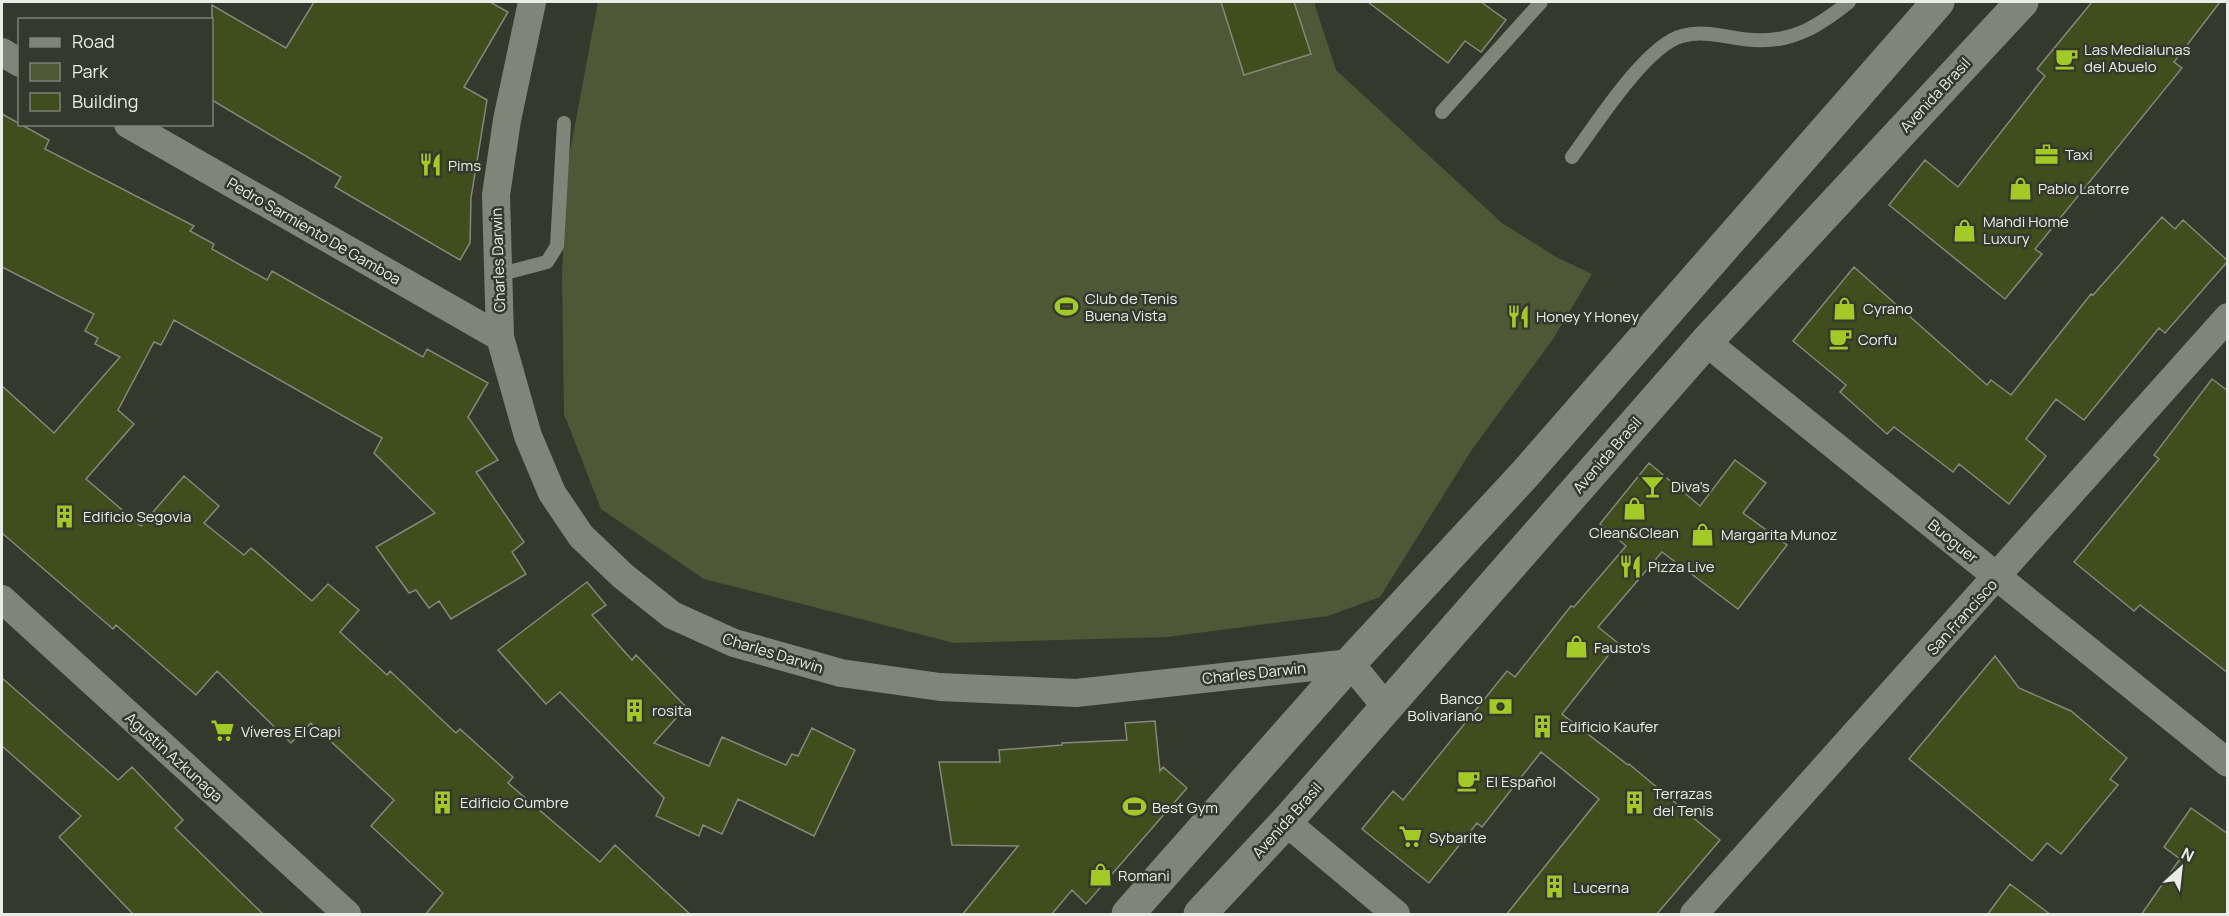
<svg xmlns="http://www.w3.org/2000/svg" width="2229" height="916" viewBox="0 0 2229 916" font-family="Manrope,sans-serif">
	<rect width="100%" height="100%" fill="#34382d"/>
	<path fill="#4e5836" d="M598,2h716l22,68 166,153 56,35 34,16 -39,65 -82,112 -91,146 -52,19 -161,21 -213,6 -250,-64 -103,-70 -37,-95 -2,-140 6,-112z"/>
	<path fill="#404e1d" stroke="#84887c" stroke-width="1.5" d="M314,2h176l18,10 -44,75 23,13 -16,98 -1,45 -10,17 -125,-73 6,-10 -129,-77v-95l74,43z
		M1221,2h73l17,52 -67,21z
		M1368,2h113l25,18 -25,32 -16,-11 -17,22z
		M2092,2h128l-46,60 8,6 -147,181 7,5 -37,45 -116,-94 36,-45 33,27 87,-111 -8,-7z
		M2,114l47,26 -4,9 149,77 -4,5 24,13 -2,5 55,31 5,-9 151,86 4,-8 61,34 -20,34 30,43 -22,12 48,70 -12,10 14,22 -75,45 -12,-18 -10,7 -13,-18 -7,3 -33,-46 59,-34 -61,-60 8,-15 -208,-118 -13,25 -7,-3 -36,68 16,14 -48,55 55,47 43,-50 35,30 -15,17 40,32 7,-7 61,53 16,-17 31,26 -19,22 47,43 3,-4 66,62 4,-4 53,48 -5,6 92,79 15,-17 76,70h-266l18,-22 -72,-67 23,-26 -83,-77 -20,20 -74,-72 -21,24 -80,-70 -3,4 -111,-96v-147l52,47 66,-76 -25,-13 3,-6 -13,-7 9,-17 -92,-47z
		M2162,217l13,12 8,-9 45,41 -63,72 -6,-5 -75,92 -28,-21 -30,40 20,17 -37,48 -50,-40 -6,8 -59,-45 -7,7 -47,-42 6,-7 -53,-44 61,-74 133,118 4,-5 20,15 80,-101 2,1z
		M2212,379l16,12v282l-88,-68 -6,6 -60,-49 85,-103 -5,-4z
		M1735,460l31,23 -23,30 44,32 -49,64 -76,-57 -64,75 20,16 -56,71 66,51 1,-1 91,76 -64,75h-150l93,-116 -58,-47 -59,75 -5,-4 -48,60 -67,-54 31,-38 10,9 104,-129 8,6 56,-71 3,1 52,-61 -26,-22 49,-61 51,43z
		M587,582l19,23 -14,10 40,45 4,-5 50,52 -32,36 55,23 13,-29 64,28 6,-11 6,2 14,-28 43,22 -41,86 -76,-37 -16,35 -19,-9 -4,11 -43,-20 8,-18 -104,-106 -14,12 -48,-54z
		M1995,656l24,32 52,23 56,47 -17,21 8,6 -57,69 -14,-11 -15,18 -123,-102z
		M2,678l116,102 14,-13 51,53 -8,8 89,87h-130l-75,-78 22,-21 -79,-70z
		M1155,721l5,50 3,-4 24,21 -101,116 -14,-14 -21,25h-89l56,-69 -66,-1 -13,-83h61l-1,-12 63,-5v-2l65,-3 -2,-17z
		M2191,808l37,26v81h-87l39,-56 -16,-12z
		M2010,884l41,31h-64z"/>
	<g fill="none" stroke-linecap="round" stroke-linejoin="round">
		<path stroke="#818579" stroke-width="14" d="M1442,112l99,-110
			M1572,157c23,-31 74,-112 110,-121 24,-7 48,3 72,4 39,3 66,-15 95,-38
			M498,275l49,-13 10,-16 7,-123"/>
		<path stroke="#818579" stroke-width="28" d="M532,2l-25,118 -11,75 4,142 28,99 24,57 29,43 42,40 49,39 62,28 107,30 99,14 136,6 274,-30 36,44
			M2,52l18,11
			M128,124l372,213
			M1706,342l522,421
			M2,599l345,315
			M1286,822l110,92
			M1694,914l534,-597"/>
		<path stroke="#818579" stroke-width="33" d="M1128,914l222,-251 175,-189 413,-472
			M1200,914l86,-92 420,-480 316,-340"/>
	</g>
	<defs>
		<symbol id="cafe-bare" viewBox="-9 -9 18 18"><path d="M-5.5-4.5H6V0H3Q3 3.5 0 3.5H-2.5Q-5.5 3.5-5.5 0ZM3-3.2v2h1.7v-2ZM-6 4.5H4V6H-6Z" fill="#a3c926" stroke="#34382d" stroke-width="2.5" paint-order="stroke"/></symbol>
		<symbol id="office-bare" viewBox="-9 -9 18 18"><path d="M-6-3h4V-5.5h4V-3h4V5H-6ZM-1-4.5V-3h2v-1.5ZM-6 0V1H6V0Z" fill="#a3c926" stroke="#34382d" stroke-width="2.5" paint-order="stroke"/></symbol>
		<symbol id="restaurant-bare" viewBox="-9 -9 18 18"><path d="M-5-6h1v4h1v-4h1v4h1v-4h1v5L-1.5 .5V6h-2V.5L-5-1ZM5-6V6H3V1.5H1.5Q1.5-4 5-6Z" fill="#a3c926" stroke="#34382d" stroke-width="2.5" paint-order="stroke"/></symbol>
		<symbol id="shop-bare" viewBox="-9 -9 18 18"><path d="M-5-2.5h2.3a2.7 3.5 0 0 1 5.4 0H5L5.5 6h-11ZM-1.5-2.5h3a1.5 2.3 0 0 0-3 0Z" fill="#a3c926" stroke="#34382d" stroke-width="2.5" paint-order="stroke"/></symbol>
		<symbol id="stadium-bare" viewBox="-9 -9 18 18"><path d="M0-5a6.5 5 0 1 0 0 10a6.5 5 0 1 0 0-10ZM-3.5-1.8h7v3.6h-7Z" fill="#a3c926" stroke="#34382d" stroke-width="2.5" paint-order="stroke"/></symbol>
		<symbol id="bar-bare" viewBox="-9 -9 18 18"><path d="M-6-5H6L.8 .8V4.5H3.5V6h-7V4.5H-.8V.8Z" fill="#a3c926" stroke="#34382d" stroke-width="2.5" paint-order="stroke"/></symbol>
		<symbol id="building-bare" viewBox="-9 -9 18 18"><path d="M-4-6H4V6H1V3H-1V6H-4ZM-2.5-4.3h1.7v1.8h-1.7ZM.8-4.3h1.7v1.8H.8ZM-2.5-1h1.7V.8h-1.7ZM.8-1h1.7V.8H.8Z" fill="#a3c926" stroke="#34382d" stroke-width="2.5" paint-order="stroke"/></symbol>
		<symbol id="bank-bare" viewBox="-9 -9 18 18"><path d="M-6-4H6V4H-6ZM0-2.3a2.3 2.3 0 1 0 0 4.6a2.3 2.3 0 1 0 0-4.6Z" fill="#a3c926" stroke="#34382d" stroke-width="2.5" paint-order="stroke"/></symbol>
		<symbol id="supermarket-bare" viewBox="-9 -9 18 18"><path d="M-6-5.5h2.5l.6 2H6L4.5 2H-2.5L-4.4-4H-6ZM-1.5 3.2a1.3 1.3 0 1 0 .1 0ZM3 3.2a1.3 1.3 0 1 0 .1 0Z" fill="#a3c926" stroke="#34382d" stroke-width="2.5" paint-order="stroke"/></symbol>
	</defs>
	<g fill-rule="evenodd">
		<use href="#cafe-bare" x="2050" y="42" width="33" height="33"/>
		<use href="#office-bare" x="2030" y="138" width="33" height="33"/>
		<use href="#restaurant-bare" x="414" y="148" width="33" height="33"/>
		<use href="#shop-bare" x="2004" y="172" width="33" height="33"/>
		<use href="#shop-bare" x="1948" y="214" width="33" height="33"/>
		<use href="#stadium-bare" x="1050" y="290" width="33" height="33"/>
		<use href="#shop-bare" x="1828" y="292" width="33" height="33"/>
		<use href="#restaurant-bare" x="1502" y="300" width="33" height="33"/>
		<use href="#cafe-bare" x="1824" y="322" width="33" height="33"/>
		<use href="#bar-bare" x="1636" y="470" width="33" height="33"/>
		<use href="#shop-bare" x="1618" y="492" width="33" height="33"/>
		<use href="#building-bare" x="48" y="500" width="33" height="33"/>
		<use href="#shop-bare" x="1686" y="518" width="33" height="33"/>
		<use href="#restaurant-bare" x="1614" y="550" width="33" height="33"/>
		<use href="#shop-bare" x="1560" y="630" width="33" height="33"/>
		<use href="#bank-bare" x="1484" y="690" width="33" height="33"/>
		<use href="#building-bare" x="618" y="694" width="33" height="33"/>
		<use href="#building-bare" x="1526" y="710" width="33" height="33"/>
		<use href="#supermarket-bare" x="206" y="714" width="33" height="33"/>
		<use href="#cafe-bare" x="1452" y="764" width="33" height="33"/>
		<use href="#building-bare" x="426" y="786" width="33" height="33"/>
		<use href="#building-bare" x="1618" y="786" width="33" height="33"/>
		<use href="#stadium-bare" x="1118" y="790" width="33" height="33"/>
		<use href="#supermarket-bare" x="1394" y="820" width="33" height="33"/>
		<use href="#shop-bare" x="1084" y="858" width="33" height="33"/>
		<use href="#building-bare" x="1538" y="870" width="33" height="33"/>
	</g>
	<g text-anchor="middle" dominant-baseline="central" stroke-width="5" stroke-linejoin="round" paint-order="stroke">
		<g font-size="15" fill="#eaede6" stroke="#34382d" text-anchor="start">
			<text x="2084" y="49">Las Medialunas<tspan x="2084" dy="17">del Abuelo</tspan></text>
			<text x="2065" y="154">Taxi</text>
			<text x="448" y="165">Pims</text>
			<text x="2038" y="188">Pablo Latorre</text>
			<text x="1983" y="221">Mahdi Home<tspan x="1983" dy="17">Luxury</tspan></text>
			<text x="1085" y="298">Club de Tenis<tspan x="1085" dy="17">Buena Vista</tspan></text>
			<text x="1863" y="308">Cyrano</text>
			<text x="1536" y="316">Honey Y Honey</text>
			<text x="1858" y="339">Corfu</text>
			<text x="1671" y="486">Diva's</text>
			<text x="83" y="516">Edificio Segovia</text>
			<text x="1634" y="532" text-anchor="middle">Clean&amp;Clean</text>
			<text x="1721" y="534">Margarita Munoz</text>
			<text x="1648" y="566">Pizza Live</text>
			<text x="1594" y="647">Fausto's</text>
			<text x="1483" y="698" text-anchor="end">Banco<tspan x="1483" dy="17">Bolivariano</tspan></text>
			<text x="652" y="710">rosita</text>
			<text x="1560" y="726">Edificio Kaufer</text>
			<text x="241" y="731">Víveres El Capi</text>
			<text x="1486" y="781">El Español</text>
			<text x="1653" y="793">Terrazas<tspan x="1653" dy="17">del Tenis</tspan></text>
			<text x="460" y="802">Edificio Cumbre</text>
			<text x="1152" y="807">Best Gym</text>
			<text x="1429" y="837">Sybarite</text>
			<text x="1118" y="875">Romani</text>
			<text x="1573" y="887">Lucerna</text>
		</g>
		<g font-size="15" fill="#eaede6" stroke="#34382d">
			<text transform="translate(1935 95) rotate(-47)">Avenida Brasil</text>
			<text transform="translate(314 231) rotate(30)">Pedro Sarmiento De Gamboa</text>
			<text transform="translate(498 260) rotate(-92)">Charles Darwin</text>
			<text transform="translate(1607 455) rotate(-49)">Avenida Brasil</text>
			<text transform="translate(1953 541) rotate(39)">Buoguer</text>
			<text transform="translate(1962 617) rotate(-48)">San Francisco</text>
			<text transform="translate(773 653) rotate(17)">Charles Darwin</text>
			<text transform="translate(1254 673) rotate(-6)">Charles Darwin</text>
			<text transform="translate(174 757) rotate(42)">Agustin Azkunaga</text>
			<text transform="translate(1287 820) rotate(-48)">Avenida Brasil</text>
		</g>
	</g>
	<rect width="2229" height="916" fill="none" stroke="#eaede6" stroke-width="6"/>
	<rect x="18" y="18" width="195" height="108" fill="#34382d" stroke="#7d8077" stroke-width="1.5"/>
	<rect x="30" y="38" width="30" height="9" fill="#818579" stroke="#7d8077" stroke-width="1.5"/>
	<text x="72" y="48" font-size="18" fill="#eaede6">Road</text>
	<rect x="30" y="63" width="30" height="18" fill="#4e5836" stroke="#7d8077" stroke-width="1.5"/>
	<text x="72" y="78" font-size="18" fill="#eaede6">Park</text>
	<rect x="30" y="93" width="30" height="18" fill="#404e1d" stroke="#7d8077" stroke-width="1.5"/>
	<text x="72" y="108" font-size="18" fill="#eaede6">Building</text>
	<g transform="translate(2181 868) rotate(27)" stroke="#34382d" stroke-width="4.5" paint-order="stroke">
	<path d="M0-4.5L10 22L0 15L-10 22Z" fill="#eaede6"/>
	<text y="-9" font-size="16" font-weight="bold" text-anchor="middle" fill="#eaede6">N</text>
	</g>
</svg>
